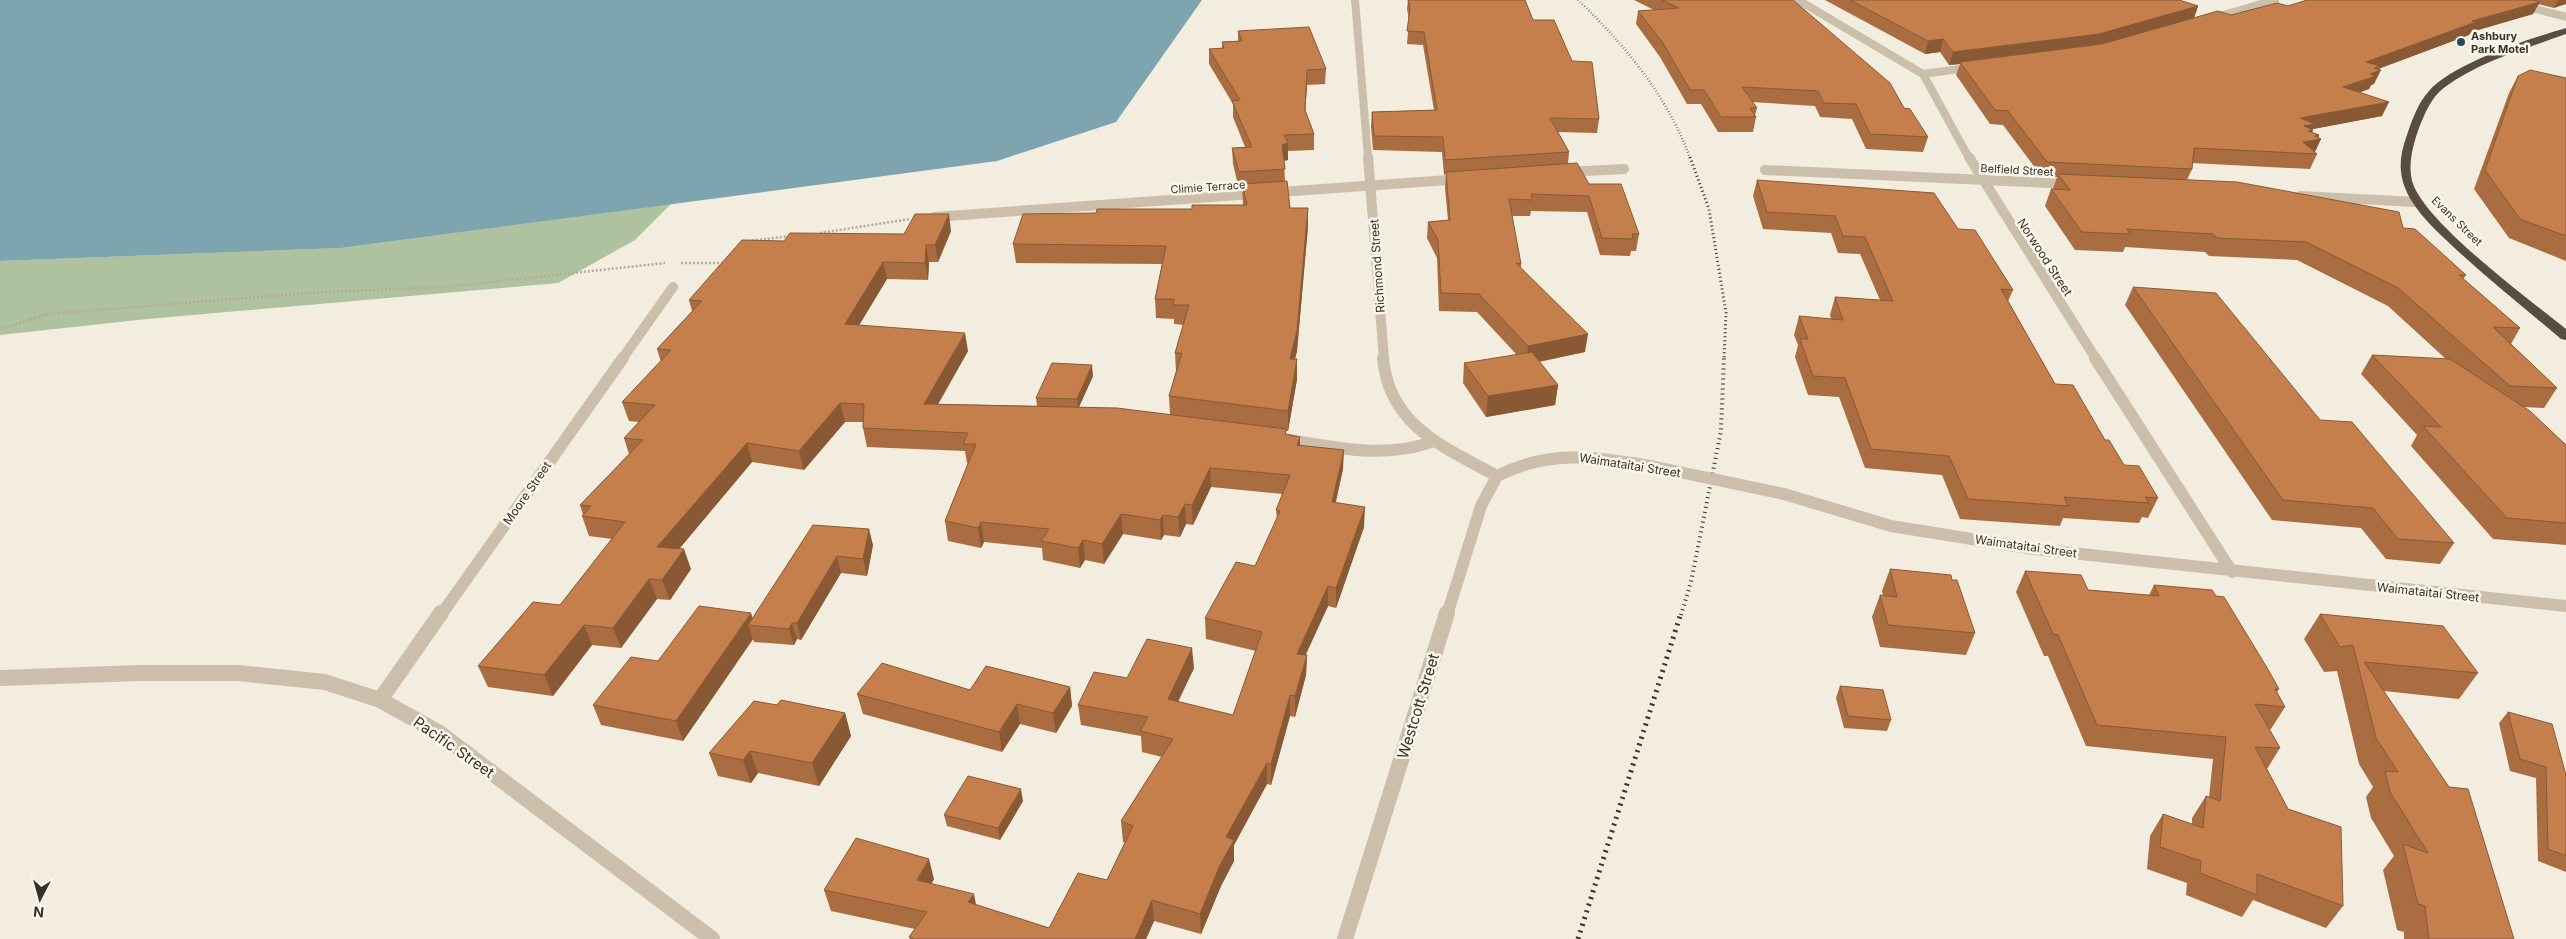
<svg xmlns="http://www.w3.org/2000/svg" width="2566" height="939" viewBox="0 0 2566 939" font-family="Inter,sans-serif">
	<rect width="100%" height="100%" fill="#f2eddf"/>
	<path fill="#afc29f" d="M672,203l-37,37 -77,43 -411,36 -147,16v-74l341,-13z"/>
	<path fill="#7ea4af" d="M0,0h1202l-86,122 -119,39 -656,87 -341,13z"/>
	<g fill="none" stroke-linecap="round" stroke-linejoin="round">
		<path stroke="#b7aa95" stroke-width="2.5" stroke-dasharray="2 2" stroke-linecap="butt" d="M820,233l90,-14
			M748,241l43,-5
			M681,263h43
			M0,329l48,-15 274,-22 123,-5 220,-24"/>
		<path stroke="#cbbfab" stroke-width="8" d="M1355,0l13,158
			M1798,0l125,74 46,84
			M2502,0l64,17
			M2213,18l62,-18
			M1923,74l51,-7"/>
		<path stroke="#cbbfab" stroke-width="10" d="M1368,157l16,202
			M1969,157l127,202
			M1765,170l305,14
			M1567,172l57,-3
			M2300,196l117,6
			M934,217l528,-38
			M622,359l51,-72"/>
		<path stroke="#cbbfab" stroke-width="12" d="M1383,358c6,68 61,89 114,118
			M2095,358l137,214
			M1283,439c50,8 102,21 151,2
			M1497,476c53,-27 98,-19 154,-10
			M1784,494l107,32 143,23 532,57
			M441,615l182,-257
			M1447,615l34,-109 16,-30"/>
		<path stroke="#cbbfab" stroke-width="16" d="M0,678l140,-5h98l87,9 55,18 58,32 274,207
			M380,700l61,-87
			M1345,939l102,-326"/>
		<path fill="#594d41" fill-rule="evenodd" d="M2566,28v6c-41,15 -86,27 -121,53 -14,10 -20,26 -26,41 -6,17 -12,38 -6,56 16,42 116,115 153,145v11l-5,-1c-34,-29 -68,-56 -101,-86 -17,-16 -37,-33 -49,-53 -13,-22 -13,-41 -4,-65 5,-15 11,-32 22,-44 23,-27 102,-53 137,-63z"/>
		<path stroke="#38312a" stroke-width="2.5" stroke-dasharray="0.5 2.5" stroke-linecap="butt" d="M1578,0c47,45 90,97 112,158"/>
		<path stroke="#38312a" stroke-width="3" stroke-dasharray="1 3" stroke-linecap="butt" d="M1690,157l19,52 17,104 -2,46"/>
		<path stroke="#38312a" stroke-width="4" stroke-dasharray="1 4" stroke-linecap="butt" d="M1681,615l10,-33 30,-151 3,-73"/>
		<path stroke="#38312a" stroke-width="5" stroke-dasharray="2 5" stroke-linecap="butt" d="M1578,939l103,-326"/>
		<path stroke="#cbbfab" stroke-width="12" d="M1651,466l133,28"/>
	</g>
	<path fill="#a96d41" d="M1408,0h117l8,20 39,41 27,58 -2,14 -39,-1 11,20 -1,12 21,20 50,50 -3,17h-5l-1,5 -30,-1 -13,-43 -56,-1 -1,5h-18l9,48v4l64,84 -46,10 19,23 -3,20 -69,12 -23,-34 1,-20 53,-8 -40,-43 -38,-1 -2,-53 -10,-20 1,-16 20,-2 -3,-32 1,-14 -2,1 -2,-23 -69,-2 -2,-24 1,-14 62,-2 -11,-65 -16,-1 2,-24 -2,-11z
		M1634,0h159l111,108 24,29 -5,15 -57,-3 -14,-30 -32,-2 -5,-11 -63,-4 5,6 -2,7 1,2 -3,15h-35l-17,-28h-14l-27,-47 -24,-33 2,-13 16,-1z
		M1825,0h354l19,6 -4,12 -86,25 123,-28 57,-9 19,-6h259l-12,8 -16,-4 -5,10 -62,18 -2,3 -91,34 -4,15 -3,1 -2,4 -9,3 22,24 -69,13 -1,3 7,3 -1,3 3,1 -6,13 2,2 -7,15 -118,-6v6l-5,11 216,48 63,47 -3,4 57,49 -9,16 46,44 -13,20 -20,-1 42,38v100l-73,-6 -82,-93 6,-11 -56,-61 11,-19 74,4 -58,-53 -91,-46 -88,-4 -4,-4 -80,-5 -2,5 -48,-2 -30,-44 6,-17h2l4,-12h-15l-39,-52 -13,-1 -34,-49 4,-11 -11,1 -9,-13 -15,2z
		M1238,31l88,38 -1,15 -18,1 -2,27 9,22v16l-26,1v9l-4,1 1,20 5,27 18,18 -11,125 -2,8 2,20 -9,52h-2v3l14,3v9l43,23 -7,33 28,25 -28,81 -8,-2 -23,49h2l-1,20 -11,42 -5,-1 -19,69 -4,-1 -33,61v16l-13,25 -20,48 -47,-13 -8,18h-236l-1,-2 6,-8 -84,-18 -7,-21 110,-11 -3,5 45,21 73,23 58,-48 18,-38h-2l-2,-21 41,-64 -20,-5 -1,-16 -60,-11 -3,-20 49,-27 67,-10 -16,34 55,13 23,-64 -50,-12 -1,-21 50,-52 22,-47 -1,-9 7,-16 -72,-7 -18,38 -7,-1 -6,13 -16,-2 -3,5 -38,-6 -19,30 -19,-4 -5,8 -37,-8 -1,-12 -58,-6 -3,6 -33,-7 -3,-20 23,-58h-1l-2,-12 -98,-4 -4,-19v-6h-18l-41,48 -52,-8 -73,87 12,20 -21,31 -13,-1 -36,49 -29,-3 -39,51 -65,-9 -10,-21 82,-61 52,-66 -23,-3 -7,-20 1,-1 -3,-10 49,-51 -5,-16 15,-16 -10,-1 -7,-19 39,-40 -4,-13 35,-38 -3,-11 95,-59 167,-10 -13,31h-9l-1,18 -41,-1 -28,46 109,26 -30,53 99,2 -1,-8 57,-22 -14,31 91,8 -1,-19 7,-25 -1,-18 9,-28 -10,-1v-5l-18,-1 -1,-19 7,-35 -146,-1 -3,-19 83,-31 96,-4 51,-4 -1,-17 -3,1 -6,-25 -1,-16 13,-1 -12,-30v-13l-24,-40v-15l13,-1v-6l16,-1z
		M2518,76l48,2v183l-57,-23 -35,-49 35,-96z
		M1757,180l201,49 55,61 -5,11 47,83 50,56 19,25 34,33 -10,20 -6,-1 -3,6 -76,-5 -3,8 -100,-7 -18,-44 -77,-7 -26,-71 -31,-2 -13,-38 3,-12 -4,-10 5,-19 32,3 -1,-4 5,-18 45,3 -20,-46 -22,-1 -7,-20 -68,-4 -10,-33z
		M2133,287l187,133 134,123 -14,21 -54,-5 -25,-31 -89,-8 -147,-215z
		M813,525l60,20 -6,31 -26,-3 -40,67 -4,-1 -3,6 -40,-3 -1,-3 -70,102 -82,-16 -8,-20 65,-44 95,-43z
		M1890,569l62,11 23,53 -9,22 -86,-8 -8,-30 8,-22 3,1 -1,-5z
		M2025,571l63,19 61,5 5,-10 125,104 -2,3 8,15 -14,22h-2l11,19 -13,21 21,40 55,97 -17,22 -73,-28 -11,17 -56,-22 1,-12 -40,-14 3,-33 13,-22 29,10v-6l14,-22 3,1 4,-38 -127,-13 -38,-90h-4l-28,-64z
		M2320,614l158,59 -19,26 -75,-8 130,248h-110v-7l-7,-2 -14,-60 11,-14 -23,-38 -5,-21 7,-10 -14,-23 -22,-93 -13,1 -20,-33z
		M1840,686l51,34 -4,11 -43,-3 -8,-30z
		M1070,687l2,19 -16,27 -36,-9 -18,28 -139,-38 -6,-20z
		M777,705l68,8 6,23 -32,50 -61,-13 -7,10 -33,-7 -9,-23z
		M2508,712l58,63v97l-28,-11 -2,-83 -26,-7 -11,-48z
		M1023,801l-23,39 -53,-14 -3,-11z"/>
	<path fill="#895935" d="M2558,0h8v4l-12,4z
		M2540,2l-7,12 -62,18 -2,3 -91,34 -1,2 4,-1 -7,14 -3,1 -2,4 -32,12 6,-14 23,-25 106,-41z
		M2198,6l-4,12 -99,28 -135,16v2l-11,1 4,-13z
		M1943,39l-3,13 -15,2 3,-13z
		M1307,70v15l-3,41 1,-16z
		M2389,102l-7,14 -69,13 -1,1h1l-5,11 7,-5 4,-1 -2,5 4,-1 -7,14h-16l2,-35z
		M1288,143v17l-6,1v-16z
		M1308,208v18l-11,125 -7,28v-20z
		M949,214l2,17 -13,31 -3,-17z
		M926,245l3,17 -1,18 -3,-17z
		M883,262l4,17 -38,63 -4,-18z
		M965,333l3,18 -40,71 -4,-18z
		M1588,334l-3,18 -59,12 2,-18z
		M1297,359v20l-9,52v-20z
		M1092,365l1,11 -15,33 -1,-10z
		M1558,385l-3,20 -69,12 2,-21z
		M840,403l5,19 -41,48 -5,-19z
		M1300,437v19l-3,-11z
		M747,443l5,19 -88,105 -7,-20z
		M1344,450l-1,19 -12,52 1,-19z
		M1210,468l1,19 -18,38 -1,-20z
		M1185,504l1,20 -6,13 -2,-20z
		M1365,507l-1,20 -28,81v-20z
		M1121,514l2,20 -19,30 -2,-20z
		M1163,515l1,20 -3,5 -1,-20z
		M981,522l3,20 -3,6 -3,-20z
		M869,529l4,16 -6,31 -4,-17z
		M1083,540l2,20 -5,8 -2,-20z
		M684,549l7,20 -21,31 -8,-20z
		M837,556l4,17 -40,67 -4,-17z
		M649,579l8,20 -36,49 -8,-20z
		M1328,586v20l-31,68v-20z
		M751,613l4,12h-7l5,14 -70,102 -7,-20z
		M792,623l5,16 -3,6 -5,-16z
		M584,625l8,20 -39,51 -9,-21z
		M1192,648l2,20 -25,52 -1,-21z
		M1307,655l-1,20 -11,42v-21z
		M1070,687l2,19 -16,27 -3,-20z
		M1290,695v21l-19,69v-21z
		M1017,704l3,20 -18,28 -3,-20z
		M845,713l6,23 -32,50 -7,-23z
		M750,751l8,22 -7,10 -8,-23z
		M1267,763v21l-33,61v16l-13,25 -20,48 -1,-20 26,-77z
		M1021,789l2,12 -23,39 -2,-12z
		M929,859l5,20 -12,22 -5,-21z
		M974,894l4,21 -10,-13z
		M1152,900l2,21 -8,18h-11z"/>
	<path fill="#c47f4c" stroke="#895935" d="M1408,0h117l8,20h21l18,41 20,1 7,57 -49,-1 19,34 -124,8 -2,-23 -69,-1 -2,-24 65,-2 -13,-78 -17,-1 3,-22z
		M1662,0h131l97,83 14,25 6,1 18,28 -58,-3 -14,-30 -32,-1 -6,-12 -76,-4 15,21h-7l6,9h-35l-17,-27h-14l-27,-47 -25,-32 41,-3z
		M1850,0h329l19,6 -99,28 -146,18 -10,-13 -15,2z
		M2307,0h227l6,2 -68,19 4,1 -110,40 14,4 -6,2 7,2 -11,4 6,2 -33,11 46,15 -89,16 15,6 -11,2 9,4 -5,1 11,4 -4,1 6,3 -18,3 14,12 -123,-6 -2,21 -145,-7 -39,-51 -13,-1 -35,-48 142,-18 116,-33 13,4 46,-12 11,3z
		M1309,27l17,42 -19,1 -2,40 9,24 -30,1 4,8 -6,2 3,24 -46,3 -7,-24 20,-1 -20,-46 8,-1 -31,-51 15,-1 -2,-6 20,-1 -4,-10z
		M2530,70l36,8v158l-46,-17 -35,-49 33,-94z
		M1577,163l12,21h32l18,50h-7l1,5 -31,-1 -13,-42 -58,-2 1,6 -23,-1 12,65 -5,-1 72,71 -60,12 -49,-52 -38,-1 -3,-53 -10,-18 22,-2 -4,-48z
		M2058,174l179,8 162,30 4,16 12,1 51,46h-7l61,53 -27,-1 64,61 -47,-2 -112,-98 -92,-46 -89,-4 -4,-4 -86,-5 3,5 -48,-2 -31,-43 19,1z
		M1757,180l177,13 24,36 17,1 38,60 -12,-1 54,95 18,1 32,55h4l15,25 15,1 19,32 -13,-1 4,6 -85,-6 4,9 -100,-7 -19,-43 -78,-7 -26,-71 -32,-2 -13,-37h8l-9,-23 44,4 -8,-23 58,4 -28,-64 -22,-1 -8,-20 -68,-4z
		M1287,181l3,27h18l-11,123 -7,28h7l-9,52 -119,-15 13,-43h-7l14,-48h-16l1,-6h-19l11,-53 -153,-2 10,-30 73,-1 1,-4h95v-4h55l-5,-21z
		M915,214h34l-14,31h-9l-1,18 -42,-1 -38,62 120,9 -41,71 193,4 169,21 -1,5 15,3 -3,8 47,5 -12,52 33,5 -29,81 -8,-2 -31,68 10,1 -12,41 -5,-1 -19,69 -4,-1 -41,74 8,3 -14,25 -20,49 -48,-14 -17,39h-221l-5,-2 18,-25 -103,-22 32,-52 73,21 -12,21 57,14 -6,8 81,26 29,-55 29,7 26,-54 -12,-5 52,-82 -33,-8 8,-14 -70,-12 16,-33 33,6 20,-39 45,9 -24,51 65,16 29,-83 -57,-14 31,-56 19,4 25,-55 -4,-1 14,-35 -80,-7 -18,37 -7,-1 -7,13 -15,-2 -3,5 -39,-6 -19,30 -19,-4 -5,8 -37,-7 8,-12 -68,-7 -3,6 -33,-7 31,-77h-13l5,-11 -105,-5 1,-24 -24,-1 -41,48 -52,-8 -90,104 27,2 -22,31 -13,-1 -36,49 -29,-3 -40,50 -66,-9 55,-64 27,3 65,-83 -43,-6 9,-10 -11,-1 63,-65 -19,-2 31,-33 -33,-3 49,-52 -14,-1 45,-48 -13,-1 53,-60 42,1 6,-8 114,1z
		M2133,287l83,6 104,127 32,2 102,121 -56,-4 -25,-31 -90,-8z
		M1532,352l26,33 -70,11 -24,-33z
		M2372,355l78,4 80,52 36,34v78l-59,-5 -84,-92 18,1z
		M1052,363l40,2 -15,34 -41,-1z
		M813,525l56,4 -6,30 -26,-3 -40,67h-5l-3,6 -41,-4z
		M1890,569l61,6 1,5h5l18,53 -87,-8 -8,-30 17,2z
		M2025,571l56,4 7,15 71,6 -5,-11 58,5 4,6 8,1 42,69 13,23h-4l10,18 -30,-3 25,44 -25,-1 33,62 53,18 2,79 -86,-32v21l-57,-22 1,-12 -41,-14 3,-33 40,14 3,-32 14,5 6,-64 -129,-12 -39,-90 -5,-1z
		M699,606l52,7 -75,108 -83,-16 38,-48 27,4z
		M2320,614l123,12 35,47 -114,-11 85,125 19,2 46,150h-85l-4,-33 -7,-2 -15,-60 25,9 -38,-61 -5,-21 13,1 -22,-34 -23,-93 -13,2z
		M882,663l88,27 16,-24 84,21 -17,26 -36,-9 -18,28 -142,-38z
		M1840,686l43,4 8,30 -43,-4z
		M781,700l64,13 -33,50 -62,-12 -7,9 -34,-7 45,-52 23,4z
		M2508,712l44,12 14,51v81l-18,-7 -2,-82 -26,-8z
		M968,776l53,13 -23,39 -54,-13z"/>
	<circle fill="#204b5a" stroke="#faf6eb" stroke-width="2" cx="2461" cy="42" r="5"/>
	<g text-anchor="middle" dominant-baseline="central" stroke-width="5" stroke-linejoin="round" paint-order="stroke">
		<g font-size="11" font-weight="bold" fill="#38312a" stroke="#faf6eb" text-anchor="start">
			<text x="2471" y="36">Ashbury<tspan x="2471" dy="13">Park Motel</tspan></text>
		</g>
		<g font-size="11" fill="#38312a" stroke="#faf6eb">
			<text transform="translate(2017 170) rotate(3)">Belfield Street</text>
			<text transform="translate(1208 187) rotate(-4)">Climie Terrace</text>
			<text transform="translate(2457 221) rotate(44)">Evans Street</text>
		</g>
		<g font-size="12" fill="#38312a" stroke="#faf6eb">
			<text transform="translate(2045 257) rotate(57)">Norwood Street</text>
			<text transform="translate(1377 266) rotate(-94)">Richmond Street</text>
			<text transform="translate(1630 465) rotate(9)">Waimataitai Street</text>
			<text transform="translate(527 493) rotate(-55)">Moore Street</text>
			<text transform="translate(2026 546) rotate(8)">Waimataitai Street</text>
			<text transform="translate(2428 592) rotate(6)">Waimataitai Street</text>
		</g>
		<g font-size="15" fill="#38312a" stroke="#faf6eb">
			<text transform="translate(1418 706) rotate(-73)">Westcott Street</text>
			<text transform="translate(454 747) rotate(35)">Pacific Street</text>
		</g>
	</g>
	<g transform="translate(40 899) rotate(186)" stroke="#faf6eb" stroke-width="4" paint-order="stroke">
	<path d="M0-4L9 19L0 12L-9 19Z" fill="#38312a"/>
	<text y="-8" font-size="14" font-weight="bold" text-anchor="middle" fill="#38312a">N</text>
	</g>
</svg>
